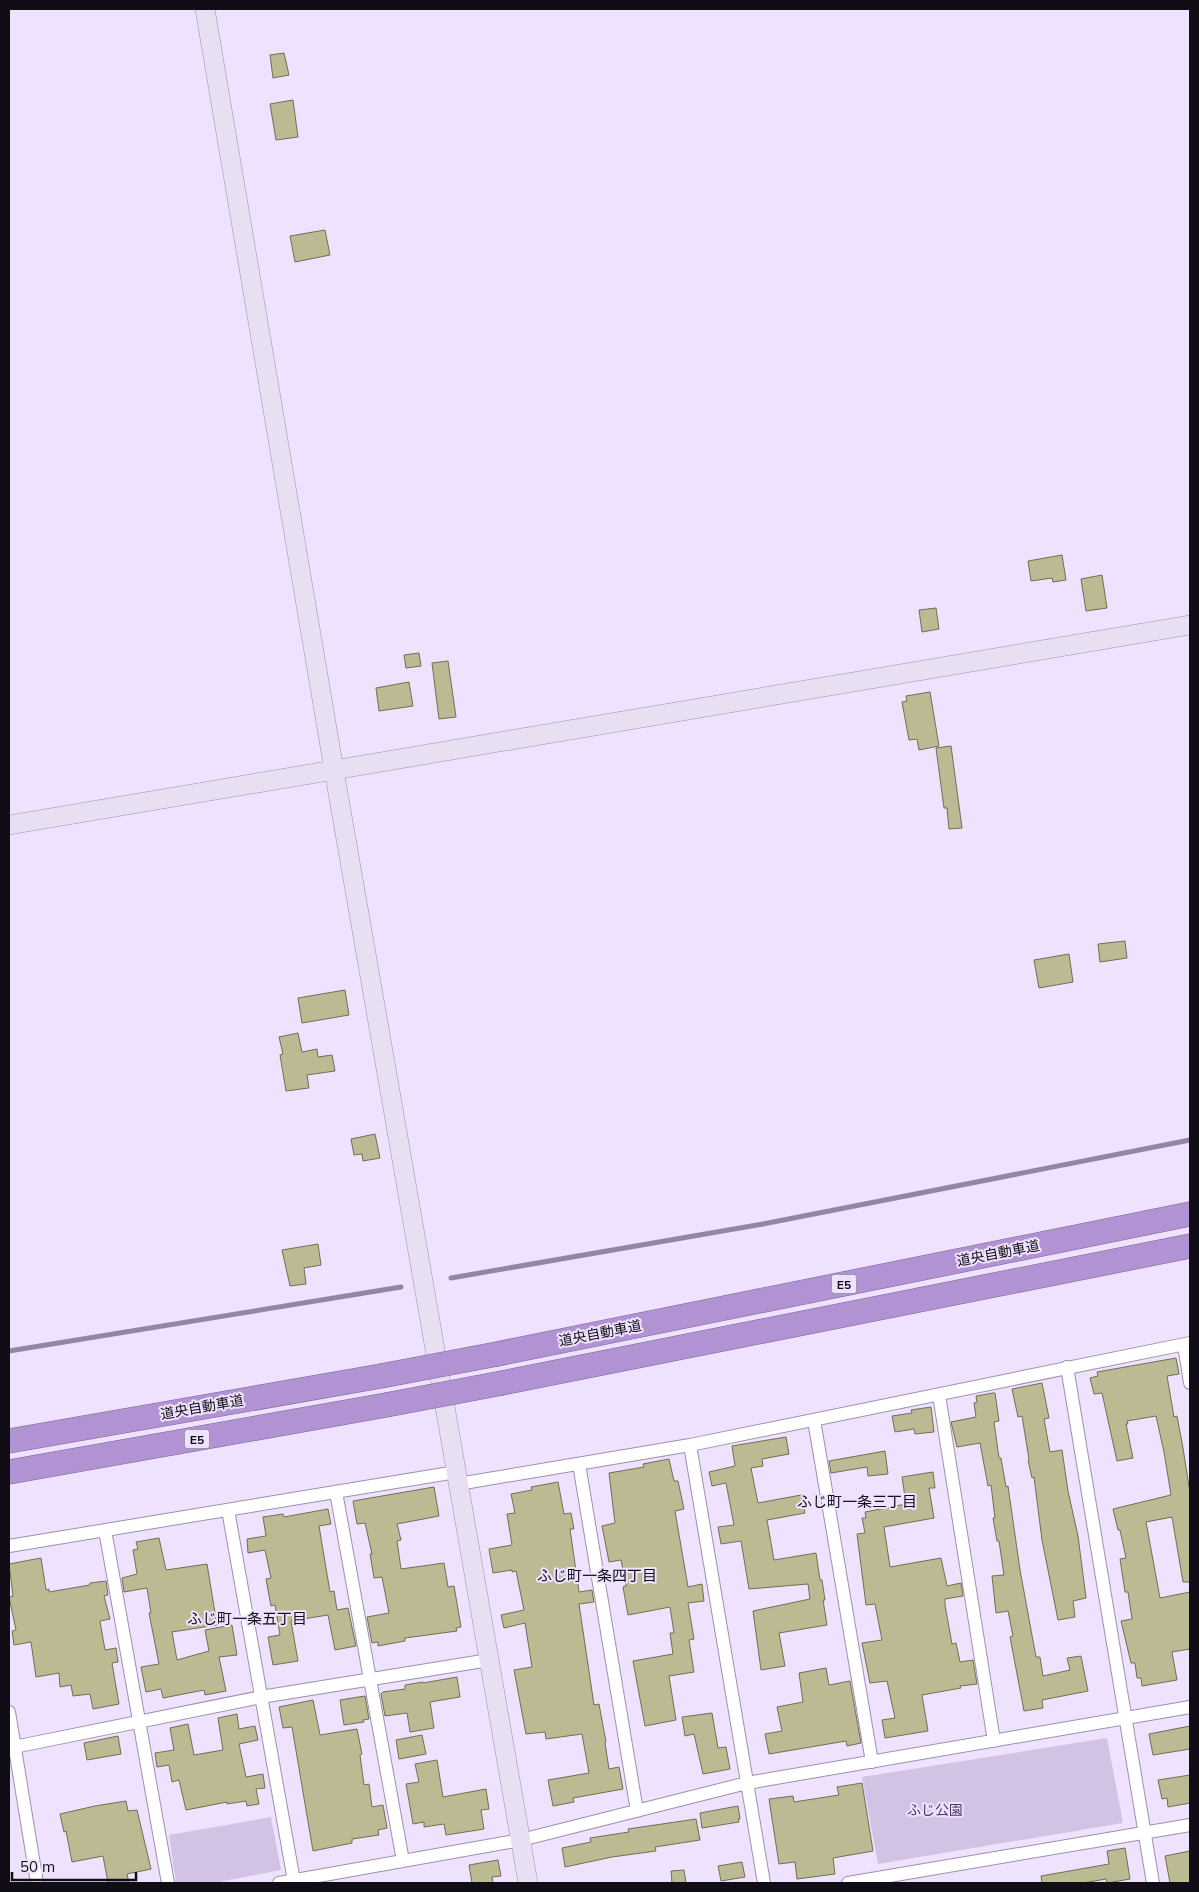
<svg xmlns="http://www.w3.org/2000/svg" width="1199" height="1892" viewBox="0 0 1199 1892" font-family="Mulish,'Noto Sans JP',sans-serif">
	<rect width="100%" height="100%" fill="#eee2fe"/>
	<path fill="#d2c3e5" d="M1107,1738l16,85 -245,41 -16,-87z
		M271,1817l10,53 -67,13h-38l-7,-48z"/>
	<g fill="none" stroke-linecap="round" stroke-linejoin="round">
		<path stroke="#9485a7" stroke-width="5" d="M451,1278l312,-54 427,-84
			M9,1351l392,-64"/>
	</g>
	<path fill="#bcba92" stroke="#706e54" d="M284,53l5,22 -16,3 -3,-23z
		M293,100l5,37 -22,3 -6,-36z
		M325,230l5,25 -35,7 -5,-26z
		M1062,555l4,25 -13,2 -1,-4 -21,3 -3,-20z
		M1102,575l5,33 -21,3 -5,-32z
		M936,608l3,21 -17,3 -3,-22z
		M419,653l2,13 -15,2 -2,-13z
		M448,661l8,56 -17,2 -7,-56z
		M409,682l4,24 -34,5 -3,-23z
		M930,692l9,54 -20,4 -2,-11 -8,1 -7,-38 5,-1 -1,-5z
		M951,746l11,82 -13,1 -2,-21h-3l-8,-60z
		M1125,941l2,17 -27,4 -2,-18z
		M1069,954l4,28 -34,6 -5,-28z
		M345,990l4,25 -47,8 -4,-25z
		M298,1033l4,19 15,-3 1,8 14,-2 3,16 -28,4 2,13 -23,3 -6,-36 3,-1 -4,-17z
		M375,1134l5,24 -17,3 -1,-7 -8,1 -3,-16z
		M318,1244l3,21 -17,3 2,16 -16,2 -8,-36z
		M1176,1358l3,16 -12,2 7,41 3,-1 6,32 7,45v89h-7l-11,-65 -26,5 14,76 30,-6v57l-18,3 5,28 -35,6 -1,-8h-4l-2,-15h-4l-10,-42 11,-2 -4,-27h-3l-5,-33 6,-1 -6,-28h-2l-5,-21 58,-14 -7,-43 -8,-36 -29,5 1,3h-2l7,34 -16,3 -15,-68 -8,1 -4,-16 8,-2 -1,-4z
		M1042,1383l7,35 -5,1 6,33 12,-2 6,41 10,45 8,62 -13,3 2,16 -17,3 -16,-80 -8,-63 -2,1 -4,-18 1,-1 -7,-43 -4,1 -6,-28z
		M993,1393h2l4,28 -5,1 5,36h2l5,29 2,-1 12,84 16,87h4l3,19 27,-6 -3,-12 14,-2 7,35 -46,9 1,8 -19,3 -14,-74 3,-1 -5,-25 -12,2 -4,-37 12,-1 -5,-34h-2l-4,-23h2l-4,-33 -3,1 -8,-43 -23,4 -6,-25 25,-5 -2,-14 3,-1 -1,-6z
		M931,1407l3,25 -19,2 -1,-5 -19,3 -3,-16 20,-3 -1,-3z
		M786,1437l3,17 -27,5 1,7 -12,2 7,35 43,-8 4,18 -38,7 7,40 42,-7 4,27h2l3,20h-2l4,25 -48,8 6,33 -24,4 -8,-59 57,-12 -2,-15 -59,5 -8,-48 -20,3 -3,-17 16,-2 -8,-42 -14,3 -3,-14 26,-6 -3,-20z
		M885,1451l3,23 -20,2 -1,-9 -36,6 -2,-12z
		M669,1459l5,22h4l6,28 -9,2 13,76 14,-3 2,17 -16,2 6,36 -5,1 5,32 -25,4 7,44 -31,6 -12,-65 40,-7 -3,-21h4l-4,-26 -42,8 -5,-28 3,-1 -5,-26 -12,2 -7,-36 13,-3 -6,-50 35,-6 -1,-3z
		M933,1472l2,16h-6l5,30 -50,9 6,40 51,-9 6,28 14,-3 2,13 -18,3v6l7,39 4,-1 4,19 13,-2 4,24 -17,2 1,2 -39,7 6,36 -43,7 -3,-18 13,-2 -8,-37 -17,2 -8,-40 20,-3 -7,-36 -9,1 -9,-71 8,-1 -3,-15h4l-1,-6 41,-8 -4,-27z
		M558,1482l6,32 7,-1 3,16h-4l9,63 13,-2 1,7 1,5 -15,2 15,101 5,-1 7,38 -1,1 4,26 10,-2 4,22 -50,9 1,4 -21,4 -5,-26 41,-7 -7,-39 -36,5 -1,-7 -19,2 -12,-64 18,-3 -7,-44 -21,5 -3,-13 23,-5 -8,-39 -4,1v-2l-19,3 -4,-24 23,-4 -5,-31 8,-1 -4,-19 21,-4 -1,-3z
		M434,1487l5,29 -42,8 4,16 -4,1 4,28 43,-6 4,24 6,-1 7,41 -5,1 1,3 -52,7v3l-27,5v-4l-6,1 -5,-26 22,-4 -7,-36 -8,1 -4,-24h2l-7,-31 -8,1 -4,-23z
		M328,1509l3,15 -12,2 11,66 4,-1 3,19 11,-2 8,38 -21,4 -7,-35 -37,6 7,40 -25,4 -5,-28 12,-2 -5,-30 -4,1 -5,-27 5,-1 -6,-28 -17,3 -1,-14 19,-3 -3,-19 20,-3 1,3z
		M159,1538l7,32 41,-6 10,61 -45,7 5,28 32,-9 -4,-21 27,-5 5,30 -18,2 7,34 -21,4 -1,-5 -41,8 -2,-9 -15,3 -5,-25 18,-3 -10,-51h2l-4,-25 -23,4 -2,-14 15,-4 -4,-24 5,-1 -2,-7z
		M41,1558l5,32 3,-1v3l41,-7v-2l16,-2 2,14 -4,1 6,23 -10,2 5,29 11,-2 2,14 -6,1 7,41 -26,5 -3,-15 -17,2 -2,-11 -11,2 -1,-14 -23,4 -5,-35 -17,3 -2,-14 4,-1 -7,-33 4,-1 -4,-32z
		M826,1668l3,17 21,-4 11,62 -14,3 -1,-5 -77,13 -4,-20 17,-3 -5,-24 26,-5 -4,-29z
		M457,1677l3,20 -30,5 4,26 -24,4 -3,-19 -22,3 -4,-22 2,-2 22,-3v-4l18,-3v1z
		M365,1696l4,23 -6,1 1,2 -20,3 -4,-25z
		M313,1700l7,35 37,-6 5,25 -2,1 4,30 5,-1 3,23 11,-2 4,23 -9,2 1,5 -27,4v4l-39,8 -21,-124 -9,1 -4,-21z
		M712,1713l6,35 8,-1 4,22 -27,5 -9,-40 -9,2 -3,-19z
		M237,1714l2,15 16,-3 3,14 -19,4 7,33 17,-3 2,14 -9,1 3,15 -12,2 -1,-5 -19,3v-2l-41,8 -7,-30 -7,2 -3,-17 -12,2 -2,-14 19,-3 -4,-22 18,-4 6,31 29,-5 -5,-32z
		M1190,1726v23l-37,6 -4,-21z
		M422,1735l4,19 -27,5 -3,-19z
		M118,1736l3,18 -34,6 -3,-17z
		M437,1760l6,37 43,-8 3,20 -8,1 3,19 -38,6 -2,-11 -20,3v-5l-11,2 -7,-40 13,-2 -4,-18z
		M1190,1775v28l-22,4 -1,-9 -5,1 -4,-19z
		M862,1783l11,68 -40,7 2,16 -38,5 -2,-17 -16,2 -10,-65 24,-3 1,6 45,-7 -2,-8z
		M126,1801l2,10 9,-1 14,59 -24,5 2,9h-21l-5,-27 -31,6 -6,-31 -2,1 -4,-18 35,-8z
		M738,1806l2,13h-2l1,3 -37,6 -2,-15z
		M696,1819l4,21 -45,7 1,4 -44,6 -47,10 -3,-19 29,-6 -1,-4 39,-6 -1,-3z
		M1125,1848l5,31 -23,4 -1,-4 -23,4h-41l-1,-7 68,-12 -2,-13z
		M1190,1851v32h-20l-5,-27z
		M498,1860l3,16 -9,1 1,6h-21l-3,-18z
		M742,1862l3,15 -24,4 -3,-15z
		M684,1870l2,13h-14l-1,-12z"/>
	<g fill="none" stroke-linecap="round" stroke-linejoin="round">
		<defs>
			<path id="street" d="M1184,1345l6,38
				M1067,1367l86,516
				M939,1395l55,346
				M814,1420l58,342
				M690,1445l74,438
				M579,1464l58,347
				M458,1484l232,-39 500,-102
				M336,1492l67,369
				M228,1510l66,371
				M105,1530l63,353
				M9,1546l447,-74
				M9,1712l28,171
				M14,1747l247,-50 228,-37
				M279,1883l242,-43 226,-57 443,-76
				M848,1883l342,-58"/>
			<path id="secondary" d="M205,9l129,761 194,1113
				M9,825l1181,-200"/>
			<path id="highway" d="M497,1354l693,-140
				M502,1383l688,-137
				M9,1441l372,-65
				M9,1472l377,-67"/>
		</defs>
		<use href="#street" stroke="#9c91ab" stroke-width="14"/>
		<use href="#secondary" stroke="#9c91ab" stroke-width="20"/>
		<use href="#highway" stroke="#796492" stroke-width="25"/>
		<use href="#street" stroke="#fff" stroke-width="12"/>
		<use href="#secondary" stroke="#e8dff2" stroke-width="19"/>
		<use href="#highway" stroke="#b193d4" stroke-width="24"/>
		<defs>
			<path id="highway-bridge" d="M381,1376l116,-22
				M386,1405l116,-22"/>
		</defs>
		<use href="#highway-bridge" stroke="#796492" stroke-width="25" stroke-linecap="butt"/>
		<use href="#highway-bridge" stroke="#b193d4" stroke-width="24"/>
	</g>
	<g text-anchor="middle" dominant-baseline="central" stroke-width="4" stroke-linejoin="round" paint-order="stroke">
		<g fill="#eee2fe" stroke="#534d5c" stroke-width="1">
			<rect x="831.5" y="1274.5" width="25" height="19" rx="4"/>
			<rect x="184.5" y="1429.5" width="25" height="19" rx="4"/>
		</g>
		<g font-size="12" font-weight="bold" fill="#110d16">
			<text x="844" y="1284">E5</text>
			<text x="197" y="1439">E5</text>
		</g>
		<g font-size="14" fill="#110d16" stroke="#eee2fe">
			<text transform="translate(998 1253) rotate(-11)">道央自動車道</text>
			<text transform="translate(600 1333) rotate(-11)">道央自動車道</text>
			<text transform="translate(202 1407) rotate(-10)">道央自動車道</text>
		</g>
		<g font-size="14" fill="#4c3564" stroke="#eee2fe">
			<text x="935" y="1810">ふじ公園</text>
		</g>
		<g font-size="15" fill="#110d16" stroke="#eee2fe">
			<text x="857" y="1501">ふじ町一条三丁目</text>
			<text x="597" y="1575">ふじ町一条四丁目</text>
			<text x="247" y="1618">ふじ町一条五丁目</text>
		</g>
	</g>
	<rect width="1199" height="1892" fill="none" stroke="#110d16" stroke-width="20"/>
	<path d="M12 1872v8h124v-8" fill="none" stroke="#110d16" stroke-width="2.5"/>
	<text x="20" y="1872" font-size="15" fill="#110d16" stroke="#eee2fe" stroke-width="4" paint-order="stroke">50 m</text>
</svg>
